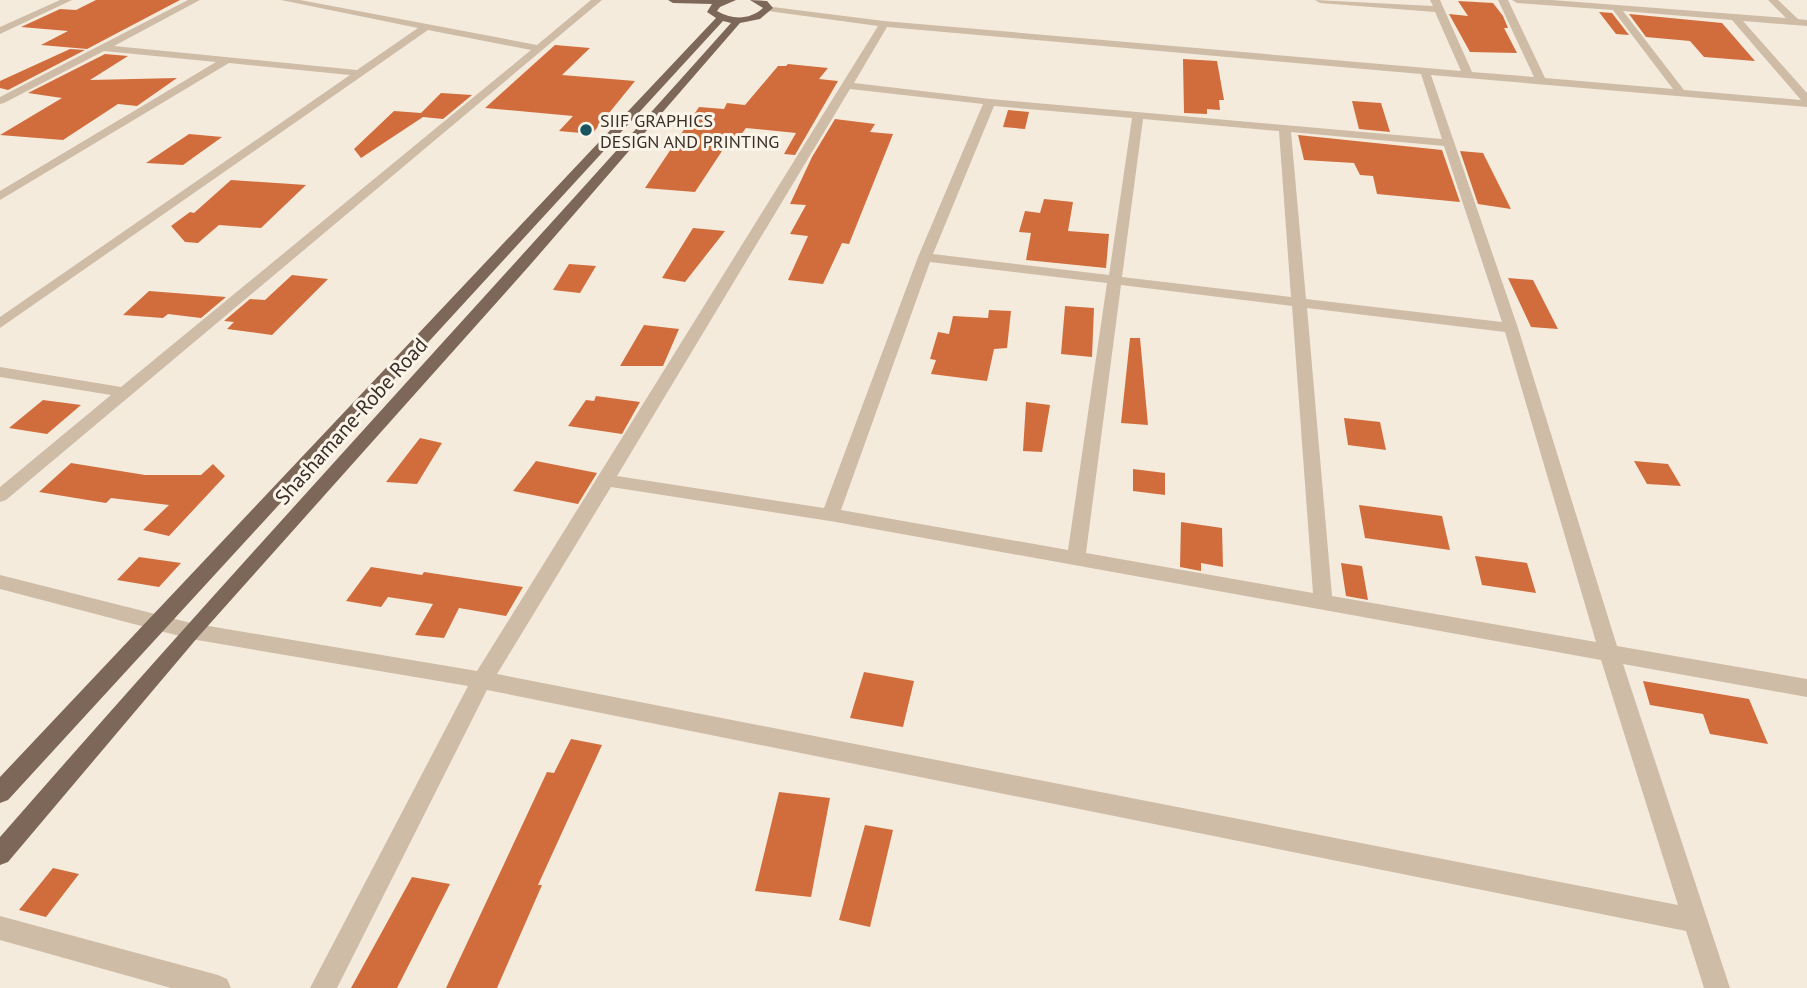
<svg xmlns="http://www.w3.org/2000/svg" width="1807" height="988" viewBox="0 0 1807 988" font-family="'PT Sans',sans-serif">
	<rect width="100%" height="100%" fill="#f5ebdc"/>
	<path fill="#d16d3d" d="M96,0h84l-93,49 -46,-4 27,-14 -47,-4 39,-18 16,1z
		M1458,1l35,2 10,13 5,12h-4l13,25 -47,-1 -21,-38 19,2z
		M1599,12l13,1 17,22 -13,-1z
		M1629,14l93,9 33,38 -51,-4 -14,-16 -44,-4z
		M555,45l35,3 -28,27 73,6 -43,53 -33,-3 14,-15 -88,-8z
		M70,49l15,1 -77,40 -8,-2v-7z
		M105,54l23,2 -38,24 87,-2 -40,28 -19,-2 -55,36 -63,-5 62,-37 -34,-5z
		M1183,59l34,2 7,39h-5l1,10 -13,-1v5l-23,-1z
		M788,64l40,4 -9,11 19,2 -43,74 -11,-1 12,-21 -50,-5 -17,23h-7l-27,41 -50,-4 54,-81 25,2 3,-6 18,2 33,-39h8z
		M441,93l31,2 -29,24 -20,-2 -62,41 -7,-9 40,-38 27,2z
		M1352,101l29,2 9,29 -31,-3z
		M1008,110l21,2 -4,17 -22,-2z
		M835,119l40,5 -5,8 23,2 -44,110 -7,-1 -19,41 -35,-4 20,-44 -18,-2 16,-29 -16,-1 22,-47z
		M189,134l33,3 -39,28 -37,-2z
		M1298,135l144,15 18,52 -83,-8 -4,-18 -13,-1 -6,-12 -50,-3z
		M1460,151l23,2 28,56 -33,-5z
		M231,180l75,5 -45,43 -42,-3 -21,18 -13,-1 -14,-16 19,-14 4,1z
		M1044,199l29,3 -5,29 41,3 -3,34 -80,-8 5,-27 -12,-1 6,-21 15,2z
		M693,228l32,3 -40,51 -23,-4z
		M569,264l27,2 -16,27 -27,-3z
		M292,275l36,4 -56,56 -45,-6 7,-7 -10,-1 26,-22 15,1z
		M1508,278l25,2 25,49 -27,-2z
		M149,291l77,6 -25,21 -33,-4 -5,4 -40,-3z
		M1065,306l29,2 -2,49 -31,-3z
		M989,310l22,1 -4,37 -13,1 -7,32 -56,-7 5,-14 -6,-1 8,-27 11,2 4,-18 35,2z
		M644,325l35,4 -16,37h-43z
		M1130,338h10l8,87 -27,-2z
		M596,396l44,6 -18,32 -54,-8 18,-26 8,1z
		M43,400l38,5 -34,29 -38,-6z
		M1026,402l24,3 -8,47 -19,-1z
		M1344,418l36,4 6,28 -38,-5z
		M420,438l22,5 -25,41 -31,-2z
		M536,461l61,12 -19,31 -65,-13z
		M1634,461l34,3 13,22 -34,-2z
		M71,463l74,12h56l12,-11 12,12 -56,60 -26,-6 26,-25 -58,-7 -5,5 -67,-11z
		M1133,469l32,4v22l-32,-4z
		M1359,505l83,11 8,34 -85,-12z
		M1181,522l41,6 1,39 -22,-4v8l-21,-4z
		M1475,556l52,7 9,30 -54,-8z
		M139,557l42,6 -22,24 -42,-7z
		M1341,563l21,3 6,34 -22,-4z
		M371,567l51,8 2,-3 99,15 -17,29 -47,-8 -15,30 -29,-3 18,-31 -45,-7 -7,10 -35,-6z
		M864,672l50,9 -11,46 -53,-9z
		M1643,681l106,18 19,45 -58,-10 -7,-20 -53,-9z
		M571,739l31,6 -64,140h4l-45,103h-51l101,-216 7,1z
		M779,792l51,6 -19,99 -56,-6z
		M865,825l28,5 -23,97 -31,-7z
		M53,868l26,6 -33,43 -27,-7z
		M412,877l38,7 -53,104h-46z"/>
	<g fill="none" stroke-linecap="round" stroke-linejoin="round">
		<path fill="#cebca7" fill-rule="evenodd" d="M60,0h12l-72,34v-7z
			M188,0h12l-86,46 243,24 61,-42 -137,-28h19l237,45 54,-45h11l-596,500 -6,2v-15l111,-92 -111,-18v-10l121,20 410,-337 -103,-20 -428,298v-11l350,-242 -121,-12 -229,137v-9l216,-129 -112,-11 -100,52 -4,1v-7z
			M1315,0l118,6 -3,-6h10l32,72 62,5 -36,-77h10l37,78 128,11 -60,-79 -96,-7 -5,-3h40l234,18 -18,-18h10l20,19 9,1v6l-64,-5 64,72v14l-376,-32 87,253 99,318 190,33v18l-184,-33 107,324h-26l-18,-57 -1199,-241 -150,298h-27l158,-302 -277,-47 -191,-50v-14l191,48 286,48 401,-645 -110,-15 -5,-3 2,-2 119,15 577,50 -26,-59 -115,-9zM1623,11l109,9 69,80 -117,-10zM887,27l534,47 21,65 -452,-40 -136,-16zM850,89l133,15 -65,153 -94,251 -207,-32zM994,106l138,12 -23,157 -176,-21zM1143,119l136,12 12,166 -169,-20zM1291,132l153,14 58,176 -196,-23zM930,262l177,21 -39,267 -227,-40zM1121,285l171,21 21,287 -227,-40zM1307,308l198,24 91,310 -264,-46zM611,487l219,34 771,139 77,245 -1181,-231z
			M0,916l218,59 9,4 4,9h-60l-171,-48z"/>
		<path fill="#7d6758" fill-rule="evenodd" d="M668,0h68l-16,7 -3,4c15,9 33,9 46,-3l-13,-8 17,1 6,7 -13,11 -20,4 -210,242 -332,372 -190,225 -8,3v-28c240,-275 488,-542 731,-814l-8,-2 -715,779 -8,3v-26l716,-759 -9,-6 5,-8 -39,-1z"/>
	</g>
	<circle fill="#195560" stroke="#fbf4e9" stroke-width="2.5" cx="586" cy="130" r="7"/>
	<g text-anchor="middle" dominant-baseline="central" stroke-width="6" stroke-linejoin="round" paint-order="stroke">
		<g font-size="18" fill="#3a2f28" stroke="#fbf4e9" text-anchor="start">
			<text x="600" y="120">SIIF GRAPHICS<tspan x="600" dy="21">DESIGN AND PRINTING</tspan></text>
		</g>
		<g font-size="21" fill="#3a2f28" stroke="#fbf4e9">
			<text transform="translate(351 421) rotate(-48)">Shashamane-Robe Road</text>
		</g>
	</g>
</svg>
